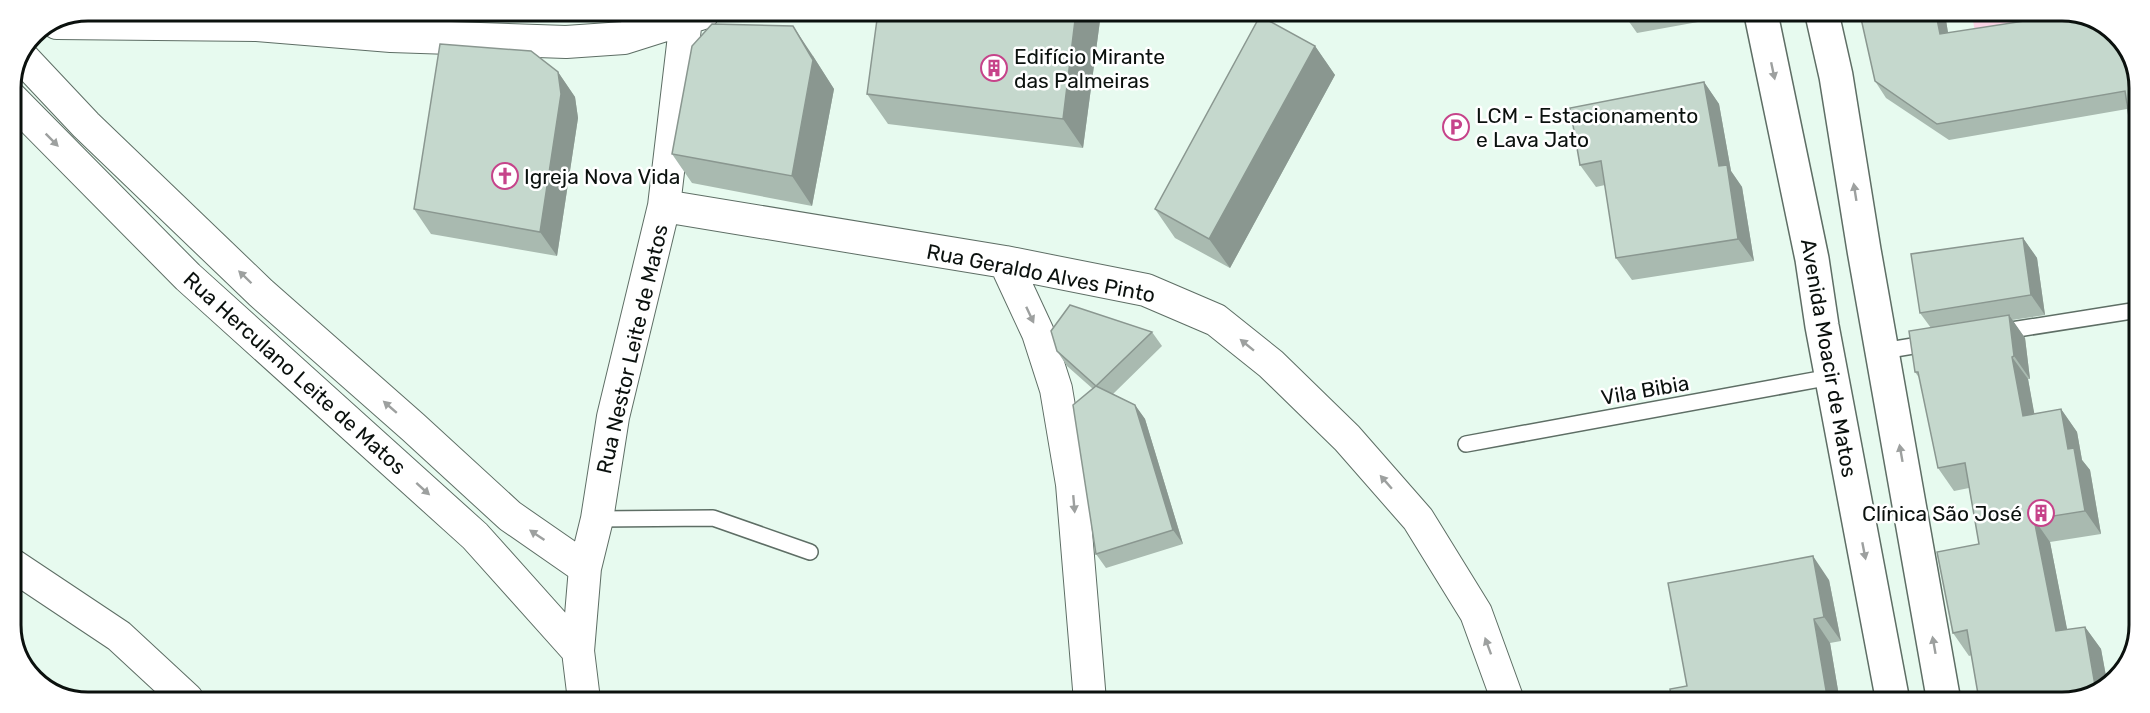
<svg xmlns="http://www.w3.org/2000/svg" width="2150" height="713" viewBox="0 0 2150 713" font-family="Rubik,sans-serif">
	<rect width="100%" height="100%" fill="#e7faef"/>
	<path fill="#f9d4e4" d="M1972,14l115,1 -111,24z"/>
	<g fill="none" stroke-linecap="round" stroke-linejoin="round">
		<defs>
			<path id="service" d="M1999,332l139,-22
				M1883,351l48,-8
				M1466,444l365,-67
				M597,519l116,-1 97,34"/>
			<path id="minor" d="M57,23l200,2 134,11 175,6 58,-4 79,-25
				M22,57l64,68 175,168 152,134 97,89 75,52
				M11,98l177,179 287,259 103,115
				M664,206l341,56 141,28 70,30 55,44 76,74 71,81 58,94 32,88
				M1005,262l33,71 18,56 16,95 18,217
				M11,564l108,72 68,63
				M584,700l-6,-49 7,-83 12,-49 16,-102 51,-211 22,-187"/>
			<path id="secondary" d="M1761,14l51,245 10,67 71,376
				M1822,14l14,62 28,174 80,452"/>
		</defs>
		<use href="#service" stroke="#5e6e65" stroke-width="18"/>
		<use href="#minor" stroke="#5e6e65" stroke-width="34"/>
		<use href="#secondary" stroke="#5e6e65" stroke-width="36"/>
		<use href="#service" stroke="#fff" stroke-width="15"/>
		<use href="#minor" stroke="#fff" stroke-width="32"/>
		<use href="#secondary" stroke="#fff" stroke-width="33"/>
	</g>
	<path fill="#a9bab0" d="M878,12l223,1 -18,135 -195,-24 -21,-30z
		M1598,14h98l2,8 -61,11 -12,-17 -22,5z
		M1860,14h85l3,19 175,8 4,68 -178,31 -63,-42 -11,-17z
		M1315,46l20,29 -105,193 -55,-30 -20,-29z
		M813,56l21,33 -22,117 -120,-23 -20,-29z
		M558,72l17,25 3,21 -21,138 -126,-22 -17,-25z
		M1704,82l15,22 12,67 11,16 12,74 -122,19 -16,-22 -11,-73 -9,2 -16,-22z
		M2023,238l14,20 8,57 -33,5 13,18 5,41h-2l6,35 27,-5 16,23 5,28 8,10 11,64 -51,8 17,88 18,-3 16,22 7,38 -46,15h-78l-6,-8 -6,-39 -3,1 -16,-23 26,-89 -10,-56 -15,3 -16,-23 -18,-89 -5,-7 16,-44 -11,-15z
		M1152,332l10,14 -49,48 22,11 10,14 38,125 -77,24 -10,-14 -3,-165 -26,-23 -10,-15z
		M1829,580l12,61 -11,2 10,59h-168l15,-16z"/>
	<path fill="#8a9790" d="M1076,12l25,1 -18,135 -20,-29z
		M1692,14h4l2,8z
		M1936,14h9l6,37 -11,-17z
		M793,26l20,30 21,33 -22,117 -20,-30z
		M1315,46l20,29 -105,193 -21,-29z
		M558,72l17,25 3,21 -21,138 -17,-24z
		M1704,82l15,22 12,67 11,16 12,74 -16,-22 -19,-73z
		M2023,238l14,20 8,57 -14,-20z
		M2009,315l16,23 5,41 -16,-23z
		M2012,357l16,22 11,60 -16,-23z
		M1135,405l10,14 38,125 -10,-14z
		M2061,409l16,23 5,28 8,10 11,64 -16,-23 -17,-62z
		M2034,519l16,23 22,112 -16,-23z
		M1813,556l16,24 12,61 -17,-24z
		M1814,619l16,24 10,59h-12z
		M2085,627l16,22 7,38 -12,4z"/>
	<path fill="#c5d8cd" stroke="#8a9790" stroke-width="1.5" d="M878,12h198l-13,107 -196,-25z
		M1860,14h76l4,20 130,-20 17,1 36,26 16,42v98l-14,-90 -188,33 -62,-43z
		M1260,16l55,30 -106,193 -54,-30z
		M712,24l81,2 20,34 -21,116 -120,-22 20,-108z
		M440,44l91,7 27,21 3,22 -21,138 -126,-23z
		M1704,82l15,84 8,-1 11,74 -122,19 -15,-97 -21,4 -10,-57z
		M2023,238l8,57 -111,18 -9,-59z
		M1070,305l82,27 -56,54 -39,-35 -6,-20z
		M2009,315l5,41 -2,1 11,59 38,-7 7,40 6,-1 11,63 -51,8 22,112 29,-4 11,64 -34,11h-78l-1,-9 -5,1 -11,-64 -14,3 -16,-81 42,-8 -14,-81 -27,5 -20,-96h-3l-6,-41z
		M1096,386l39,19 38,125 -77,24 -23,-149z
		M1813,556l11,61 -10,2 14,83h-156l-2,-13 17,-3 -19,-103z"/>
	<defs><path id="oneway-solid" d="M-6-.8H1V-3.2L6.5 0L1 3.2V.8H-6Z" transform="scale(1.5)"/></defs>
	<g fill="#9da09f">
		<use href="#oneway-solid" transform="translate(1773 71) rotate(78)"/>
		<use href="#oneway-solid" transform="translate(52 140) rotate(45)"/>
		<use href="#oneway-solid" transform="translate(1855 192) rotate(-99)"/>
		<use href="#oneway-solid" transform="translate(245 277) rotate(-136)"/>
		<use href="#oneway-solid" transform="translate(1030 315) rotate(65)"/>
		<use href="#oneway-solid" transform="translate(1247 345) rotate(-141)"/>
		<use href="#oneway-solid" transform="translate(390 407) rotate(-139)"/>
		<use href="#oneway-solid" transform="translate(1901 453) rotate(-100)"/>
		<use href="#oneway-solid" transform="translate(1386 482) rotate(-131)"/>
		<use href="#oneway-solid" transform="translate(423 489) rotate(42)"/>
		<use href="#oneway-solid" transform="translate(1074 504) rotate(85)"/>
		<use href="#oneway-solid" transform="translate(537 535) rotate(-146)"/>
		<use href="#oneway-solid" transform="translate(1864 551) rotate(79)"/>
		<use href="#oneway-solid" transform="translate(1934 645) rotate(-100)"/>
		<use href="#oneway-solid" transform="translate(1488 646) rotate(-110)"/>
	</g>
	<defs>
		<symbol id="building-ring" viewBox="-11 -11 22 22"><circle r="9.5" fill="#fff" stroke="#c6438a" stroke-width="1.5"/><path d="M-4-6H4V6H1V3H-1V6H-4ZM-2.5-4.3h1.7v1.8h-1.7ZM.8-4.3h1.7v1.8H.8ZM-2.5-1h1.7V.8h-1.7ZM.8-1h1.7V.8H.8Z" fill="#c6438a"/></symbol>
		<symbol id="parking-ring" viewBox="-11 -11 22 22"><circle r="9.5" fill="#fff" stroke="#c6438a" stroke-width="1.5"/><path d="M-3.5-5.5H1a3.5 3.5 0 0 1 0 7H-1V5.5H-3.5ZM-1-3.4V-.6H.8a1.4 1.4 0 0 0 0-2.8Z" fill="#c6438a"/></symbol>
		<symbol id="church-ring" viewBox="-11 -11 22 22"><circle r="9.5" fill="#fff" stroke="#c6438a" stroke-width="1.5"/><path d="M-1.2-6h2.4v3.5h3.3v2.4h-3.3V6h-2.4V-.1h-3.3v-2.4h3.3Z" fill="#c6438a"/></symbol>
	</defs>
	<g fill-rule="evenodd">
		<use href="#building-ring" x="979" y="53" width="30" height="30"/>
		<use href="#parking-ring" x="1441" y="112" width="30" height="30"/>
		<use href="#church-ring" x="490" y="161" width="30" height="30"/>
		<use href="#building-ring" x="2026" y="498" width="30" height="30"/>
	</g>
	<g text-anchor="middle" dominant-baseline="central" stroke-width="5" stroke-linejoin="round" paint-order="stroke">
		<g font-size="21" fill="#0b110e" stroke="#fff" text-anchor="start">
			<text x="1014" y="56">Edifício Mirante<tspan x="1014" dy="24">das Palmeiras</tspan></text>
			<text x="1476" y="115">LCM - Estacionamento<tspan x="1476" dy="24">e Lava Jato</tspan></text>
			<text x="524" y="176">Igreja Nova Vida</text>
			<text x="2022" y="513" text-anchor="end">Clínica São José</text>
		</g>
		<g font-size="21" fill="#0b110e" stroke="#fff">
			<text transform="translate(1041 273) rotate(11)">Rua Geraldo Alves Pinto</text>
			<text transform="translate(632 349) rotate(-77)">Rua Nestor Leite de Matos</text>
			<text transform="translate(1829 358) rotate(80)">Avenida Moacir de Matos</text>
			<text transform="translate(295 373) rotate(42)">Rua Herculano Leite de Matos</text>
			<text transform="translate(1645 390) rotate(-10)">Vila Bibia</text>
		</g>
	</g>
	<path d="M0 0H2150V713H0ZM88 21H2062A67 67 0 0 1 2129 88V625A67 67 0 0 1 2062 692H88A67 67 0 0 1 21 625V88A67 67 0 0 1 88 21Z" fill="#fff" fill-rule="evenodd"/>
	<path fill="none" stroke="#0b110e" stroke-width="3" d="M88 21H2062A67 67 0 0 1 2129 88V625A67 67 0 0 1 2062 692H88A67 67 0 0 1 21 625V88A67 67 0 0 1 88 21Z"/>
</svg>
